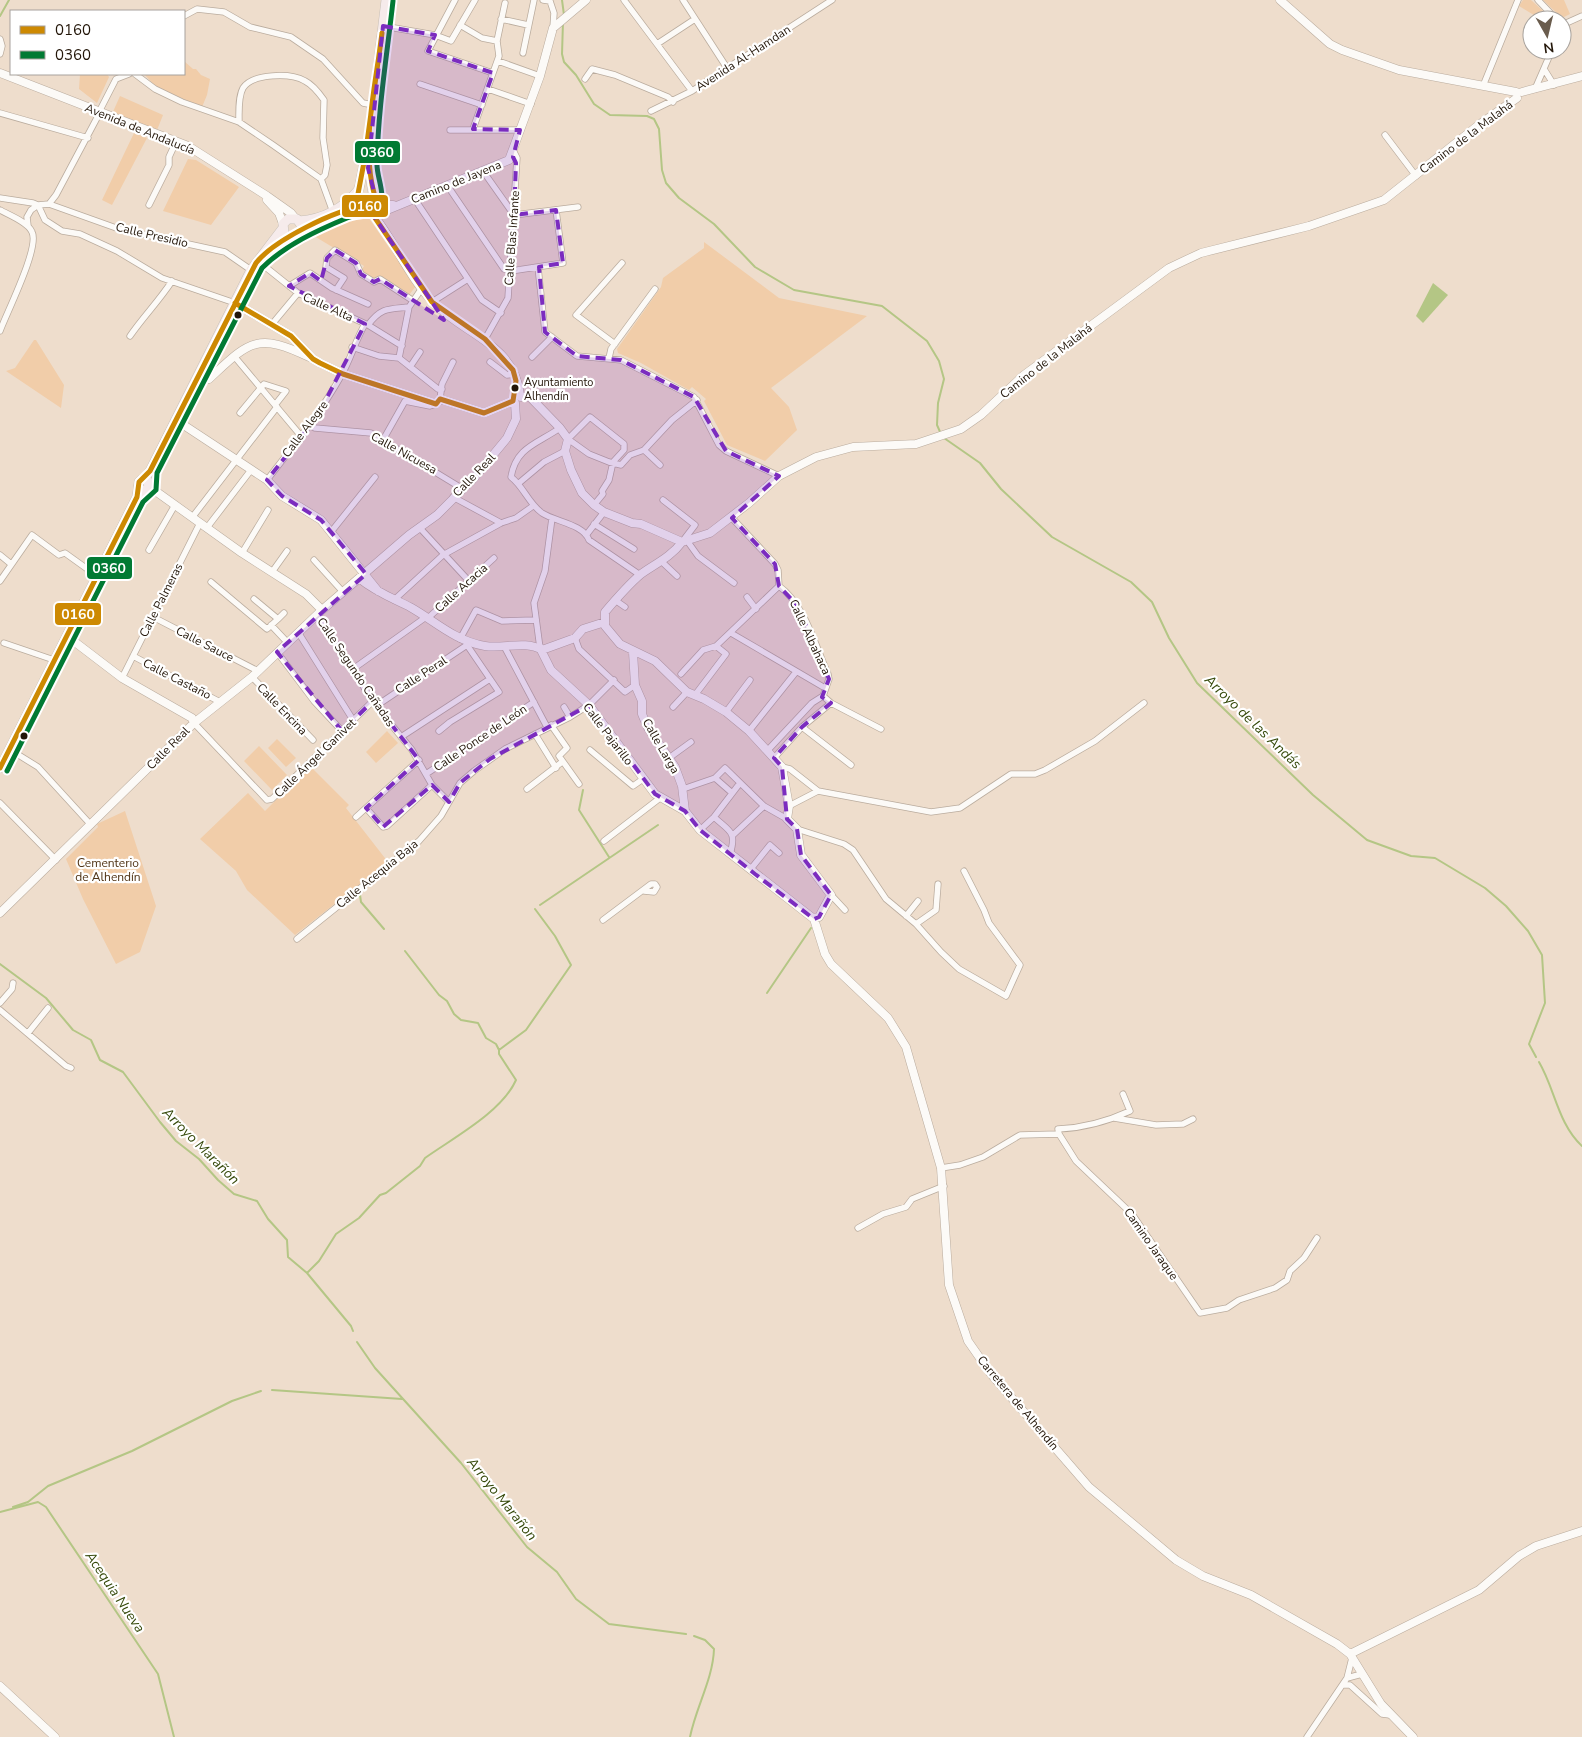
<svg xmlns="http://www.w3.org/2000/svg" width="1582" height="1737" viewBox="0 0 1582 1737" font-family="'Nunito Sans',sans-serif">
	<rect width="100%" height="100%" fill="#edc"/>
	<path fill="#f1cda9" d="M1523,0h8l22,20h-17l1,-3 -18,-11z
		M1543,0h21l6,14 -8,4z
		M184,61l9,8h3l5,6 9,4 -3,16 -5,12 -46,-20 -12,-13h40z
		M80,74h27l2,3 -12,26 -18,-14z
		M120,96l43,19 -6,15 -45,-16z
		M134,133l13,5 -35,67 -10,-5z
		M188,159l8,1 43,27 -28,38 -48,-14z
		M355,211l11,3 50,72 -7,9 -30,-19 -3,4 -15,-9 3,-5 -50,-30z
		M704,242l75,56 88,18 -96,72 18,19 8,23 -32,31 -38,-16 -23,-44 2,-2 -14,-12 -3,3 -48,-27 -23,-10 -1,-4 44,-62 2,-9 41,-30z
		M34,340h2l28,45 -3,23 -55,-37 9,-3z
		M387,731l11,12 -22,20 -10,-11z
		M277,739l19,19 -10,9 -18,-19z
		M259,746l28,29 -15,15 -28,-29z
		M310,766l39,39 -3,3 42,54 -93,73 -48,-45 -11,-19 -36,-32 48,-46 17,18z
		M125,811l31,95 -16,46 -24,12 -33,-65 -17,-40 32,-32 -1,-3z"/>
	<path fill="#b4c685" d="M1433,283l15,12 -25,28 -7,-7z"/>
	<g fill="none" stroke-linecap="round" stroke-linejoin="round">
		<path stroke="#b4c685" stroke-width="2" d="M562,0l2,15
			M0,16l9,-16
			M563,22l-1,32 2,8 12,13 18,29 16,11 37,1 7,3 5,10 3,41 4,13 13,15 35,26 41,43 39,23 88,16 45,35 12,20 5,18 -6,24 -1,22 4,9
			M944,438l36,25 21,26 51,48 79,45 21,20 17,36 28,45 116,112 54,45 44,16 24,2 50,30 21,18 22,25 14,24 3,48 -16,41 7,13
			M583,790l-4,20 30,47
			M360,895l1,7 23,27
			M540,905l118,-80
			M405,951l34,44 8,6 7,13 7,6 17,3 8,15 10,6 3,6
			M0,964l46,34 27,32 18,10 9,20 23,12 37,50 16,19 23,18 19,21 16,14 23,7 11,18 19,21 1,17 19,16 44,53 2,5
			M767,993l44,-65
			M1539,1062c16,27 19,62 43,84
			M307,1273l12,-12 17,-27 23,-16 21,-23 6,-2 34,-27 5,-8c28,-20 77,-46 91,-78l-17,-26v-4l27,-20 45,-65 -16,-29 -20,-27
			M357,1342l18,26 86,95 66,84 30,25 19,27 33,25 77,10
			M272,1390l130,9
			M13,1507l15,-5 20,-16 84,-35 100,-50 29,-10
			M0,1512l38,-10 8,5 112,167 16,63
			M690,1737c6,-30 23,-58 24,-88l-9,-9 -11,-4"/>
		<defs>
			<path id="minor" d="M455,0l-27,51 65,22
				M543,0l7,1 4,12 -1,15
				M624,0l68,91
				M683,0l44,68
				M1538,0l19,20
				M184,16l13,-7 27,3 26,15 41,10 32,22 40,44 10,2
				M501,19l27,6
				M460,25l22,13 15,3
				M1562,25l20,-9
				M383,26l52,9 16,6 24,-41
				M0,39l2,7 -2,8
				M657,44l38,-25
				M523,53l11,-53
				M498,61l42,15
				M1544,69l10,16
				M135,74l20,15 27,13 57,20 34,23 48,34 12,33
				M585,79l7,-10 23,6 53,22 5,5
				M420,84l62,21
				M1483,86l35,-86
				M488,89l43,15
				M1535,89l17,-39
				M651,111l41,-20 140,-91
				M99,112l17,-33 13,-5
				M0,113l88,25
				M239,122c0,-10 -1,-25 4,-34 10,-15 48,-15 62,-7 8,4 14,12 19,19l-1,38 4,27 -2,10 -4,4
				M473,129l26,-73 -2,-15 8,-38
				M450,130h70
				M1385,135l31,41
				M483,171l31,44
				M447,185l57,84 7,2 52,-8 -7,-53
				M0,198l33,5 5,2 7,15 17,11 18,3 37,17 45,27 73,25
				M414,198l68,102 19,13
				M49,204l70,25 106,23 26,18
				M149,205l20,-40v-8l6,-13
				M0,210c9,5 28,12 32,22 8,15 -25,80 -32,99
				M31,210l7,-5 11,-1 7,-9 42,-79
				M514,215l64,-8
				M28,226l-1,-9 4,-7
				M258,261l40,32 70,32 34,21
				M538,267l7,65 32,24 44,4 73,37 25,48 7,6 53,25
				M289,286l21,-13 22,15 36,16
				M336,290l8,-12 -18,-11 1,-9 8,-8 21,13 5,11 13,8 6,-3 32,21
				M432,302l36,-23
				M273,323l25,-30
				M368,325c13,-18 21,-16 41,-18
				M130,336c13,-19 29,-35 42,-55
				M485,339l23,-41 9,-140 -3,-6
				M615,344l-39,-29 46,-52
				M352,347l27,9 20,2
				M234,356l67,80
				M532,357l20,-20
				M399,358l10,-51 13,-19
				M399,358l39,31h4
				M609,358l2,-9 44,-60
				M490,362l17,13 8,-1
				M410,367l10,-15
				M440,399l2,-15 11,-22
				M240,413l24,-29 22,7 -11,14
				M311,426l4,2 56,5 92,56
				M560,428c-23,16 -44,19 -49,49 13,10 17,26 31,36 14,9 41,11 47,27l51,35
				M383,440l22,-39 25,5 6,-2
				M644,450l16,15
				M267,480c27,-35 52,-65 74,-104 10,-17 14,-35 24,-52
				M519,483l25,-21 21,-11
				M453,497l48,26
				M663,500l32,25 -13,17
				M594,505l9,-11 -1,-3 7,-11 4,-18 11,-12v-6l-34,-27 -22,22 21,15 20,8 12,3 9,-10 14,-5 28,-30 25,-20
				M194,515l83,-108
				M732,518l43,46 3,6 1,16c26,19 36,59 49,88l1,5 -6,17
				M594,524l40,25
				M209,525l42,-55
				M419,527l49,53
				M331,532l44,-55
				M587,534l17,-22
				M688,542l10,14 36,27
				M149,550l26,-45
				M242,553l26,-43
				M0,555l11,9
				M314,560l29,32
				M661,561l16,15
				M272,572l15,-21
				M0,581l32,-46 27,20 6,-2 32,23
				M211,582l56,47 11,-10 -24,-20
				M747,597l9,12
				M394,600l49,-45 58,-32 15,-5 17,-12
				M615,600l10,7
				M317,614l59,92 36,44 20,35 17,17
				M153,617l105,54
				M428,618l66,-60
				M278,619l6,-6
				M271,625l16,17
				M298,632l55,88
				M731,633l94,55
				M575,638l4,11 46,43 10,-7
				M460,639l16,-29 26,11 33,-1
				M4,643l50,17
				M505,648l42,79
				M540,648l-6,-45 11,-32 7,-53
				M277,652l37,49 28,30
				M133,656l87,46
				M353,669l73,-52
				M681,674l22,-24 13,-4 63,-60
				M252,677l61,63
				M122,678l78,-155
				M695,695l31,-41 -10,-8
				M823,696l8,7 50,26
				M376,706l91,-61
				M564,707l6,10
				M673,707l14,-15
				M726,712l24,-32
				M194,723l73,77 5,-1 101,-98
				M551,725l16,23 -8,8 20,28
				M802,727l49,38
				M439,731l11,-9 49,-30 -32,-47 1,-3
				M749,731l47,-59
				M535,734l21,34
				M401,737l89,-58
				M9,749l29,18 53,58
				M590,750l43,36 10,-7
				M767,751l45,-48 11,-7
				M669,758l22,-16
				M774,758l28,-31 29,-24
				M782,767l8,2 28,22
				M426,774l108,-72
				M527,789l35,-27
				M683,789l32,-11
				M818,791l113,21 29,-4 51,-34h24l10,-4 50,-29 49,-38
				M731,792l-16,-14 10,-10 39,38 23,13
				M0,803l56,57
				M789,806l29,-15
				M366,808l17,19 4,-1 45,-41
				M356,817l63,-57
				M714,817c16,15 23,14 16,37
				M797,829l47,15 9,6 33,49 30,25 25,28 18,17 47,27 14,-31 -31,-42 -5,-13 -20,-39
				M700,830l14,-13 26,-34
				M733,835l31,-29
				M604,841l56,-43
				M750,870l20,-25 9,8
				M831,895l14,15
				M906,916l12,-15
				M603,920l48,-36h4l2,3 -3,5 -10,-1
				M916,924l20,-14 2,-26
				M297,939l122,-98 22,-25 19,-33 14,-12 31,-22 65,-32 19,-12 25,-25
				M0,1003l12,-14 1,-6
				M0,1010l66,56 5,2
				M28,1033l20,-25
				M1114,1118l42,7 27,-1 10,-5
				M1059,1134l-1,-5c26,-1 48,-7 72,-18l-7,-17
				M941,1168l19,-3 23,-8 37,-22 39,-1 17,27 56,53 68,99 27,-5 12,-8 36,-12 12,-8 3,-9 14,-13 13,-20
				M858,1228l25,-14 23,-7 6,-8 32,-13
				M1347,1678l15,-4
				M1343,1685h7l32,29 8,1
				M1307,1737l40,-59 5,-20"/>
			<path id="tertiary" d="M1280,0l50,44 12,6 57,20 117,22
				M0,73l188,73 79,50 24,17 4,5
				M1522,92l60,-16
				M374,199l9,6h10
				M267,200l12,13 4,11
				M370,211c24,28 38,66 64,92 30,32 80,40 86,92
				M371,212l16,-2 122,-50 31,-84 13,-48 33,-28
				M235,303l56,33 22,23 7,4 23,11 93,30 4,-5 44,14 29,-12
				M198,377l5,3 6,-1c39,-36 47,-48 100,-22
				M521,397h9l30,31 8,11 -3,12 6,19 11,23 12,12 10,7 28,11 9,1 41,18
				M176,420l91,60 15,16 39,24 57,71
				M150,484l4,6 88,63 64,41 16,16
				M682,542l28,-9 39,-30 30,-27 37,-19 37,-10 63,-3 45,-15 20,-14 43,-40 145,-107 32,-15 108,-27 75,-26 96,-76 37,-26
				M682,542c-11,15 -27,22 -41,32 -13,11 -25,25 -36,38v14l15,18 35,17 32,31 17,7 22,13 23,19 33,36 7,39 -2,13 10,10 4,26 30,40 -12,22 -5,2
				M360,579c16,13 32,19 50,28 25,14 45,34 75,39 19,3 40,-6 57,4l33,-12 8,-9 22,-7
				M67,636l55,42 70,40 2,5
				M540,648l11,22 38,35 66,89 30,17
				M633,652l2,33 7,16v13l6,14 27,39 7,19 3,25 15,19 114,89 11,35 6,10 57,54 18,29 35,121 8,117 19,56 23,33 98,113 87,73 27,16 48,19 86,49 13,10 31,50 32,33
				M0,913l194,-190 58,-46 70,-67 87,-75 28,-20 37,-37 33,-40 9,-19 -1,-16
				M1350,1654l129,-64 40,-34 17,-10 46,-15
				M0,1686l55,51"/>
			<path id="primary" d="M358,202l9,4 7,-7 -6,-35
				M338,214l23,-9
				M299,221c25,-2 45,-13 60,-32l11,-57 16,-132
				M284,232l-1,-8 5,-5h9l4,6
				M267,251l59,-31
				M144,479l6,-8 101,-201 32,-42
				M137,497l2,-15 3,-3 6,2 1,7 -4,3 -5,-2
				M0,768l136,-269 7,-8"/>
		</defs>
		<use href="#minor" stroke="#baac9e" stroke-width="7"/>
		<use href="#tertiary" stroke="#baac9e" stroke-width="9"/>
		<use href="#primary" stroke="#c8c0b7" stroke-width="10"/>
		<use href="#minor" stroke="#fcfaf7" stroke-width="5.5"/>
		<use href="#tertiary" stroke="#fcfaf7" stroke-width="8"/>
		<use href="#primary" stroke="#f6ebeb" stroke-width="9"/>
		<defs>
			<path id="bus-1" d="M382,33c-6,52 -22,113 -7,164l-4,7 -7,2 -7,-4v-3l8,-42z
				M235,303l56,33 22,23 7,4 23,11 93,30 4,-5 44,14 29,-12 3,-20 -3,-11 -28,-31 -53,-37 -61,-90 -7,-6
				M0,768l137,-271 2,-15 11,-11 106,-208c18,-23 79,-53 108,-57"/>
			<path id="bus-2" d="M7,771l136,-269 13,-12 1,-17 105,-205c23,-23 56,-38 85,-50 9,-4 21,-2 29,-8 13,-12 0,-32 1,-47 1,-54 10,-108 16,-162"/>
		</defs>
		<use href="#bus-1" stroke="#fff" stroke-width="9"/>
		<use href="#bus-2" stroke="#fff" stroke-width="9"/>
		<use href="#bus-1" stroke="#cd8902" stroke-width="5"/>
		<use href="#bus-2" stroke="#017a33" stroke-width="5"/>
	</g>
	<path fill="#7b2cbf" fill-opacity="0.2" stroke="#7b2cbf" stroke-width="4" stroke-dasharray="10 6" stroke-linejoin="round" d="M383,26l52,9 -7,16 65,22 -20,56 47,1 -7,27 3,6 -2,52 42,-5 7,53 -24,4 6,65 32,24 44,4 73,37 32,54 53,25 -47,42 43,46 4,22 18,19 32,74 -7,18 9,6 -29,24 -28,31 8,9 5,52 10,10 4,26 30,40 -12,22 -5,2 -59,-45 -55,-44 -15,-19 -30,-17 -66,-89 -99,54 -30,24 -11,19 -17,-17 -49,42 -17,-19 53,-48 -46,-59 -31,30 -65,-79 89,-78 -45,-54 -39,-24 -15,-16 50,-63 48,-93 -76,-38 21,-13 11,8 6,-23 8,-8 21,13 5,11 13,8 6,-3 64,41 -73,-108 4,-16 -7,-28z"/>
	<g fill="#231609" stroke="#fff" stroke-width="2">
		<circle cx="238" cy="315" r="4.5"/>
		<circle cx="515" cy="388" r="4.5"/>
		<circle cx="24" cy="736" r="4.5"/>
	</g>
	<g text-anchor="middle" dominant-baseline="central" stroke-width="4.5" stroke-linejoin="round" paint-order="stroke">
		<g font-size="11" fill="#231609" stroke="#fff" text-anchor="start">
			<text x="524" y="382">Ayuntamiento<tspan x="524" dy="14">Alhendín</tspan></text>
		</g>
		<g font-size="12" fill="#231609" stroke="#fff">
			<text transform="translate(743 58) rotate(-33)">Avenida Al-Hamdan</text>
			<text transform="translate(140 129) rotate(22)">Avenida de Andalucía</text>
			<text transform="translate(1466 137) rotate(-37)">Camino de la Malahá</text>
			<text transform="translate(456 182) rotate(-22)">Camino de Jayena</text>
			<text transform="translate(152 235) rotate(13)">Calle Presidio</text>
			<text transform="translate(512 238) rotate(-86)">Calle Blas Infante</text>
			<text transform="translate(328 307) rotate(24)">Calle Alta</text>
			<text transform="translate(1046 361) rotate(-38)">Camino de la Malahá</text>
			<text transform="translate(305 429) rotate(-53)">Calle Alegre</text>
			<text transform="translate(404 453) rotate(29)">Calle Nicuesa</text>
			<text transform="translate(474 475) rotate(-46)">Calle Real</text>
			<text transform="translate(461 588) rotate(-42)">Calle Acacia</text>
			<text transform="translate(161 600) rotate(-63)">Calle Palmeras</text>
			<text transform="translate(810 637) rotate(65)">Calle Albahaca</text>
			<text transform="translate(205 644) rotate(27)">Calle Sauce</text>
			<text transform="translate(356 672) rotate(56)">Calle Segundo Cañadas</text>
			<text transform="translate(421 675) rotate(-33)">Calle Peral</text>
			<text transform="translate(177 679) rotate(27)">Calle Castaño</text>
			<text transform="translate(282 709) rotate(46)">Calle Encina</text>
			<text transform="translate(608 734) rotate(53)">Calle Pajarillo</text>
			<text transform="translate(480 738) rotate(-34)">Calle Ponce de León</text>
			<text transform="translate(661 746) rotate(60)">Calle Larga</text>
			<text transform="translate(168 748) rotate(-45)">Calle Real</text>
			<text transform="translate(315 758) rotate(-44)">Calle Ángel Ganivet</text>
			<text transform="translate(377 874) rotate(-39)">Calle Acequia Baja</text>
			<text transform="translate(1151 1244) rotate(55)">Camino Jaraque</text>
			<text transform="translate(1018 1403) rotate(50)">Carretera de Alhendín</text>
		</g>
		<g font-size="12" fill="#4f3315" stroke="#fff">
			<text x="108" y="863">Cementerio<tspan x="108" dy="14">de Alhendín</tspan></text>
		</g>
		<g font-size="14" font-style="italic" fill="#344809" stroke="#fff">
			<text transform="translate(1253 722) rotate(44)">Arroyo de las Andás</text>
			<text transform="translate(201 1146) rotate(45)">Arroyo Marañón</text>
			<text transform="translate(502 1499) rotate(51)">Arroyo Marañón</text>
			<text transform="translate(115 1592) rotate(56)">Acequia Nueva</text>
		</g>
	</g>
	<g stroke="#fff" stroke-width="2">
		<rect x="354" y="140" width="47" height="24" rx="5" fill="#017a33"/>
		<rect x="341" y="194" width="48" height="24" rx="5" fill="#cd8902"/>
		<rect x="86" y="556" width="47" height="24" rx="5" fill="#017a33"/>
		<rect x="54" y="602" width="48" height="24" rx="5" fill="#cd8902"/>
	</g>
	<g font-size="14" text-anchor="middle" font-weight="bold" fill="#fff">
		<text x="377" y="157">0360</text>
		<text x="365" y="211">0160</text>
		<text x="109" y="573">0360</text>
		<text x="78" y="619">0160</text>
	</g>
	<rect x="10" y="10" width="175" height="65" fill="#ffffff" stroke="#a7a29d"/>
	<rect x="20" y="26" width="25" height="8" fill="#cd8902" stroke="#a7a29d"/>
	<text x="55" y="35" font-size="15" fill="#231609">0160</text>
	<rect x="20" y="51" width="25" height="8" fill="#017a33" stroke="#a7a29d"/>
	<text x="55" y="60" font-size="15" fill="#231609">0360</text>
	<g transform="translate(1547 35) rotate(172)"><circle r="24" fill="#ffffff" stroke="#a7a29d"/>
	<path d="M0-4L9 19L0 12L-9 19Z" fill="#6a5c4d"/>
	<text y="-8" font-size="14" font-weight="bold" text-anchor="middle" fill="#231609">N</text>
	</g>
</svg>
